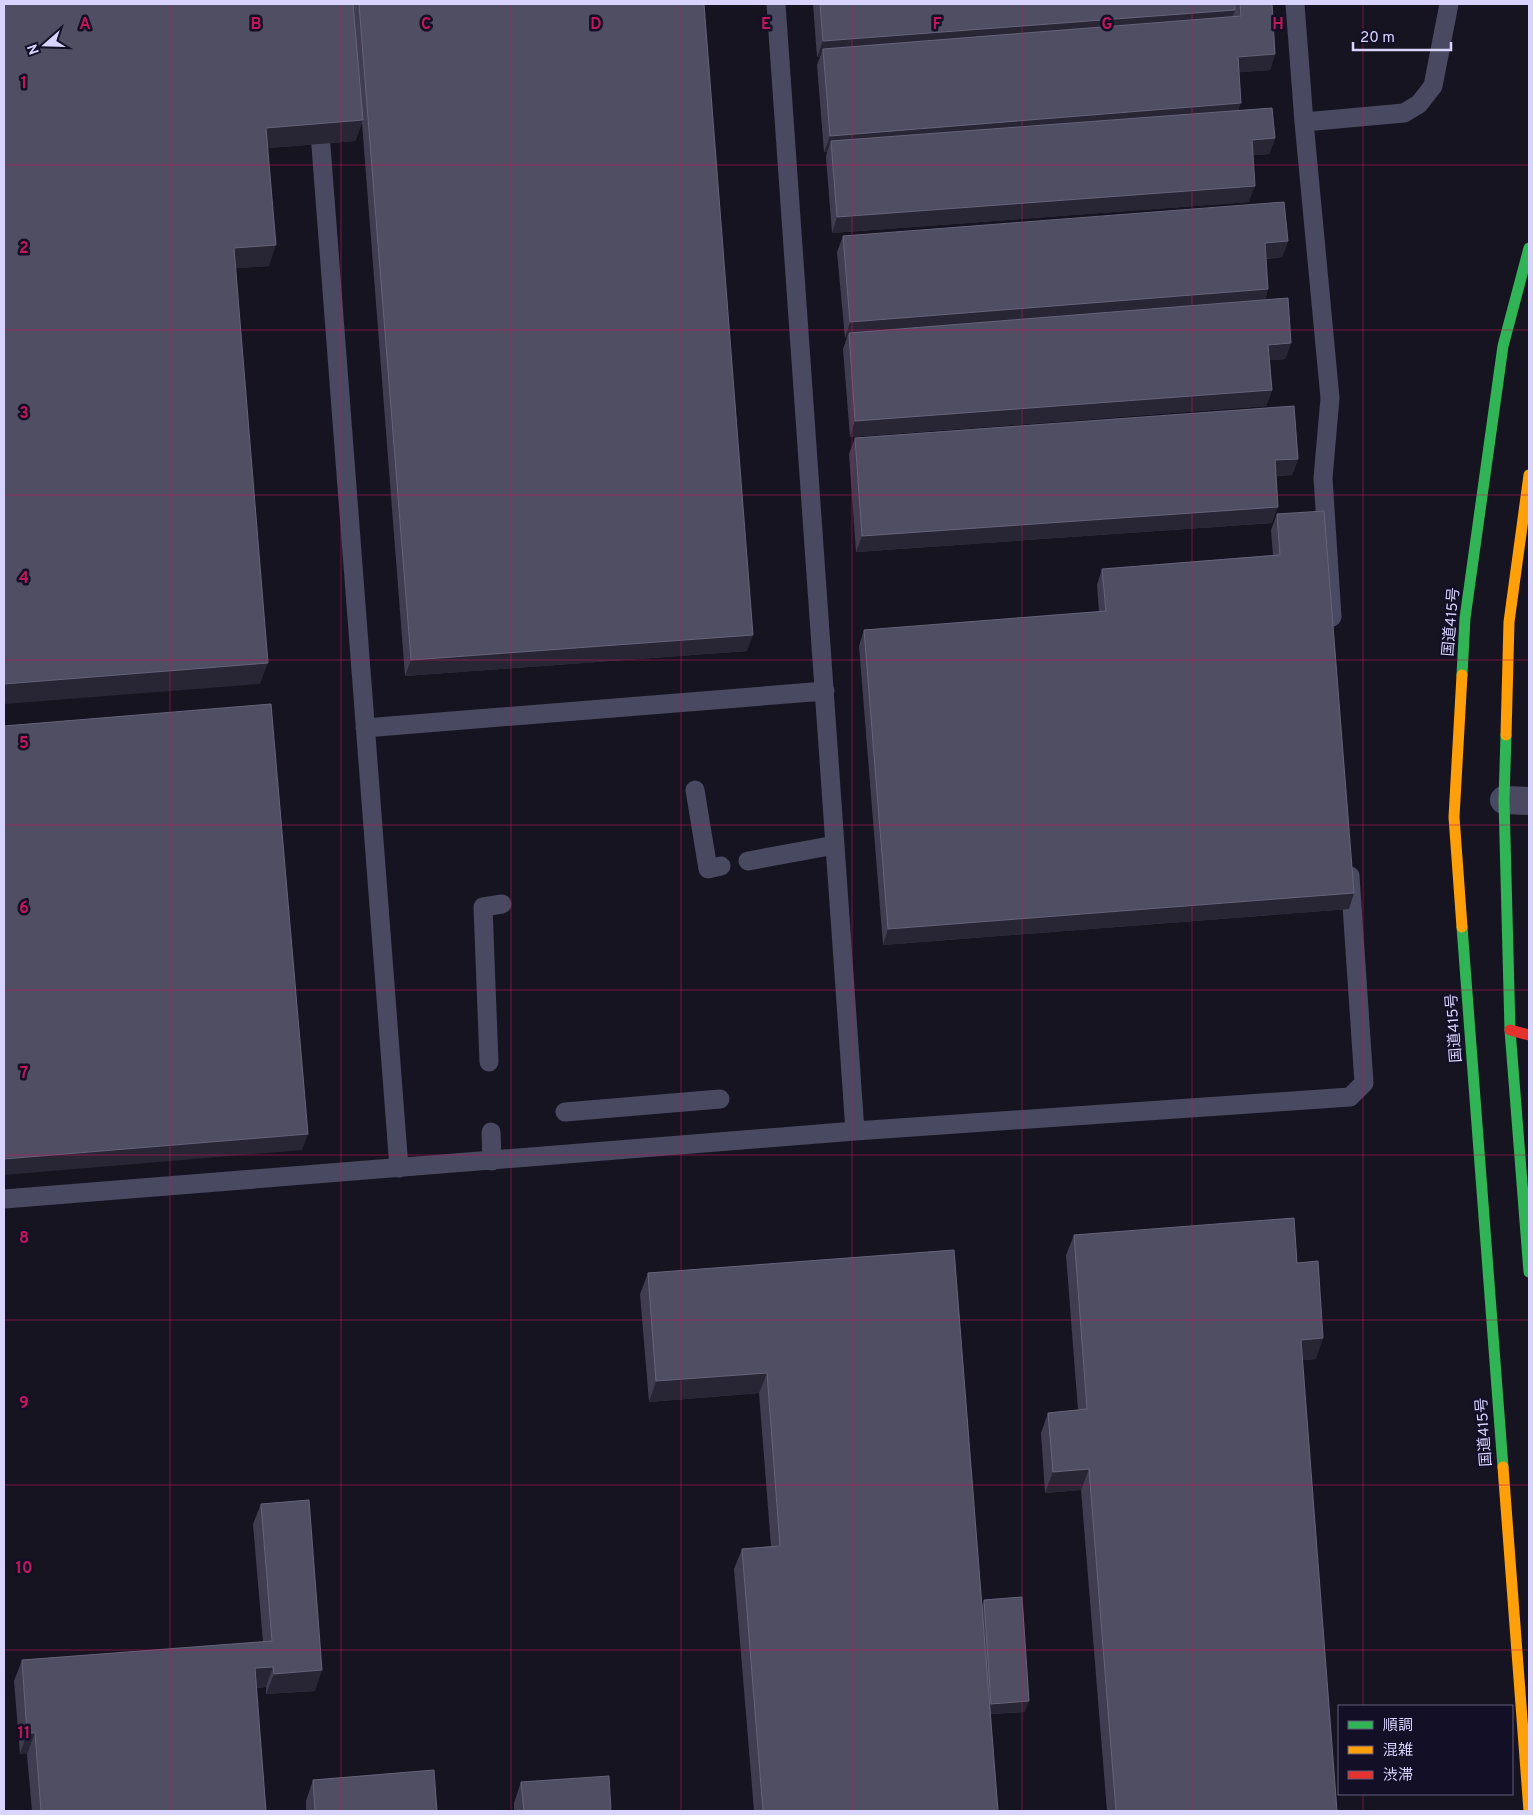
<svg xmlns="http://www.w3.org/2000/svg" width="1533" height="1815" viewBox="0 0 1533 1815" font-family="Overpass,'Noto Sans JP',sans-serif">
	<rect width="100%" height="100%" fill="#161421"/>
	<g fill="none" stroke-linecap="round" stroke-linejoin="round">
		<path stroke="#4a4962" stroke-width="19" d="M1295,4l9,118
			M319,120l80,1048
			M1332,617l-9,-139 7,-80 -26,-276 100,-9 15,-9 14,-18 16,-82
			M365,728l460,-37
			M695,790l13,79 13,-3
			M748,861l87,-16
			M489,1062l-6,-155 19,-3
			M565,1112l155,-13
			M855,1131l495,-34 14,-14 -14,-207
			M491,1132l1,29
			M4,1199l851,-68 -79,-1127"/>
		<path stroke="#4a4962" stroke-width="28" d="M1504,800l25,1"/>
		<path stroke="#30b455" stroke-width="11" d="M1462,675l3,-57 38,-272 26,-98
			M1506,735l-2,65 6,230 19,242
			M1462,927l41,540"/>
		<path stroke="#ff9f0a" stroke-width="11" d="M1462,675l-8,142 8,110
			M1506,735l3,-113 20,-147
			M1503,1467l26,344"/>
		<path stroke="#e5322d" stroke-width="11" d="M1510,1030l19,5"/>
	</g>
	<path fill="#403d50" d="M4,4h700l43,647 -342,25 -43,-553 -7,18 -87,7 1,118 -34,2 25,416z
		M813,4h459l3,50 -5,16 -31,2v38l36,28 -6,16 -16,1 -4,47 -417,31 -6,-76 1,-5h-3l-7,-87 3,-8h-3z
		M843,236l445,5 -6,16 -16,2 2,30 -3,11 26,43 -6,16 -15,1 2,30 -6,16 -416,31 -7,-88 4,-11h-2l-8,-86z
		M855,438l443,21 -6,16 -16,1 -4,47 -416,29 -7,-98z
		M1277,514l72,395 -466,36 -24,-299 5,-16 235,-18 -2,-27 5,-16 171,-14 -2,-25z
		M1074,1235l223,28 19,96 -14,1 35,451h-230l-26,-321 -36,3 -4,-60 7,-20 30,-3 -12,-155z
		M954,1250l28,356 2,-6 41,112 -35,2 8,97h-244l-20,-242 8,-20 29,-3 -12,-153 -110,9 -9,-108 8,-21z
		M261,1504l54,187 -49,3v-7l-10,1 10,123h-234l-5,-57h-7l-6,-73 8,-21 241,-18 -10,-118z
		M313,1780l124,31h-131v-10z
		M521,1782l90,29h-97v-8z"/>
	<path fill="#282635" d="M1235,10l-6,16 -406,23 -3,8h-3l6,-16z
		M1275,54l-5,16 -38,3 6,-16z
		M1241,103l-6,16 -404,22 -4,11h-3l6,-16z
		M363,120l-8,21 -96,8 7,-21z
		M1275,138l-6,16 -23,2 6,-16z
		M1255,186l-6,16 -417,31 5,-16z
		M1288,241l-6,16 -23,2 6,-16z
		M276,245l-7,21 -43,3 8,-21z
		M1268,289l-5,16 -414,28 -2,5h-2l5,-16z
		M1291,343l-6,16 -22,2 5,-16z
		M1272,390l-6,16 -416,31 5,-16z
		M1298,459l-6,16 -23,1 6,-16z
		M1278,507l-6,16 -416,29 6,-16z
		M753,635l-6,16 -342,25 6,-16z
		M268,663l-8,21 -256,20v-20z
		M1354,893l-5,16 -466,36 5,-16z
		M308,1134l-6,16 -298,25v-16z
		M1323,1338l-7,21 -23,2 8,-21z
		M767,1373l-8,20 -110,9 7,-21z
		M1089,1469l-8,21 -36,3 8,-21z
		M273,1667l-7,20 -19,2 8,-21z
		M322,1670l-7,21 -49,3 8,-20z
		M1029,1701l-4,11 -38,2 4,-10z
		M27,1733h8l-8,21h-7z"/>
	<path fill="#504e63" stroke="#66637b" d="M4,4h349l10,116 -97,8 10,117 -42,3 34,415 -264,21z
		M359,4h345l49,631 -342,25z
		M820,4h415v6l-412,31z
		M1240,4h32l3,50 -37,3 3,46 -411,33 -7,-87 418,-33z
		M1272,108l3,30 -23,2 3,46 -418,31 -6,-76z
		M1284,202l4,39 -23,2 3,46 -418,33 -7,-86z
		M1288,298l3,45 -23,2 4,45 -417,31 -6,-88z
		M1294,406l4,53 -23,1 3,47 -416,29 -7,-98z
		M1324,511l30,382 -466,36 -24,-299 242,-19 -4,-42 178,-14 -3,-41z
		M271,704l37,430 -304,25v-433z
		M1294,1218l3,45 21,-2 5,77 -22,2 36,471h-221l-27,-342 -36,3 -5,-59 39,-4 -13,-174z
		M954,1250l44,561h-235l-21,-262 38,-3 -13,-173 -111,8 -8,-108z
		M309,1500l13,170 -48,4 -1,-7 -18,1 11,143h-225l-6,-78h-8l-5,-73 250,-19 -11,-137z
		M1022,1597l7,104 -38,3 -7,-104z
		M434,1770l3,41h-122l-2,-31z
		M609,1776l2,35h-87l-3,-29z"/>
	<path fill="none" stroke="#c2185b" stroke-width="1" stroke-opacity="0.55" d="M170,4v1807M341,4v1807M511,4v1807M681,4v1807M852,4v1807M1022,4v1807M1192,4v1807M1363,4v1702M4,165h1525M4,330h1525M4,495h1525M4,660h1525M4,825h1525M4,990h1525M4,1155h1525M4,1320h1525M4,1485h1525M4,1650h1525M1363,1794v17"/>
	<g text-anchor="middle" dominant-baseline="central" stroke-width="5" stroke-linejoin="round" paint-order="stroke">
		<g font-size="15" fill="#d9d4ff" stroke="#130f26">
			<text transform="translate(1452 622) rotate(-85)">国道415号</text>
			<text transform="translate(1455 1028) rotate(-94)">国道415号</text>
			<text transform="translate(1485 1432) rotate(-94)">国道415号</text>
		</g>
	</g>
	<g font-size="16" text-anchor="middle" font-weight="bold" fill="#c2185b" stroke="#130f26" stroke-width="5" stroke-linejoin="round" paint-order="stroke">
		<text x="85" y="29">A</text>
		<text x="256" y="29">B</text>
		<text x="426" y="29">C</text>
		<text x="596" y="29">D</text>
		<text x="766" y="29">E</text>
		<text x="937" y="29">F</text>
		<text x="1107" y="29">G</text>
		<text x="1278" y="29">H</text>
		<text x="24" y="88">1</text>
		<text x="24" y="253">2</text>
		<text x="24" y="418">3</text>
		<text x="24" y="583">4</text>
		<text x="24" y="748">5</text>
		<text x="24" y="913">6</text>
		<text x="24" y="1078">7</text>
		<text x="24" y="1243">8</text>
		<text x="24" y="1408">9</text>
		<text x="24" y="1573">10</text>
		<text x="24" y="1738">11</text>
	</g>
	<rect width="1533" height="1815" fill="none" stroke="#d9d4ff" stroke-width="10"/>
	<rect x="1338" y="1705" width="175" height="90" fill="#130f26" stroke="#625e7d"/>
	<rect x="1348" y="1721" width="25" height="8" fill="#30b455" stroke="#625e7d"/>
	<text x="1383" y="1730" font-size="15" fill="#d9d4ff">順調</text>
	<rect x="1348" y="1746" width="25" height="8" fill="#ff9f0a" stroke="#625e7d"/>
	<text x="1383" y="1755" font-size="15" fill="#d9d4ff">混雑</text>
	<rect x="1348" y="1771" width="25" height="8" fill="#e5322d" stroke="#625e7d"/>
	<text x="1383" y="1780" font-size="15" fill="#d9d4ff">渋滞</text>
	<g transform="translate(45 45) rotate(250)" stroke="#130f26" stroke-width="4" paint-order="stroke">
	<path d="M0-4L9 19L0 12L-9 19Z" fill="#d9d4ff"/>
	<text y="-8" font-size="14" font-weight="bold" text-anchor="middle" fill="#d9d4ff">N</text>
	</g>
	<path d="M1353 42v8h98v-8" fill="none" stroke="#d9d4ff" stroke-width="2.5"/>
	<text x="1360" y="42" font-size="15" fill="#d9d4ff" stroke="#130f26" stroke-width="4" paint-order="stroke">20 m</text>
</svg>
